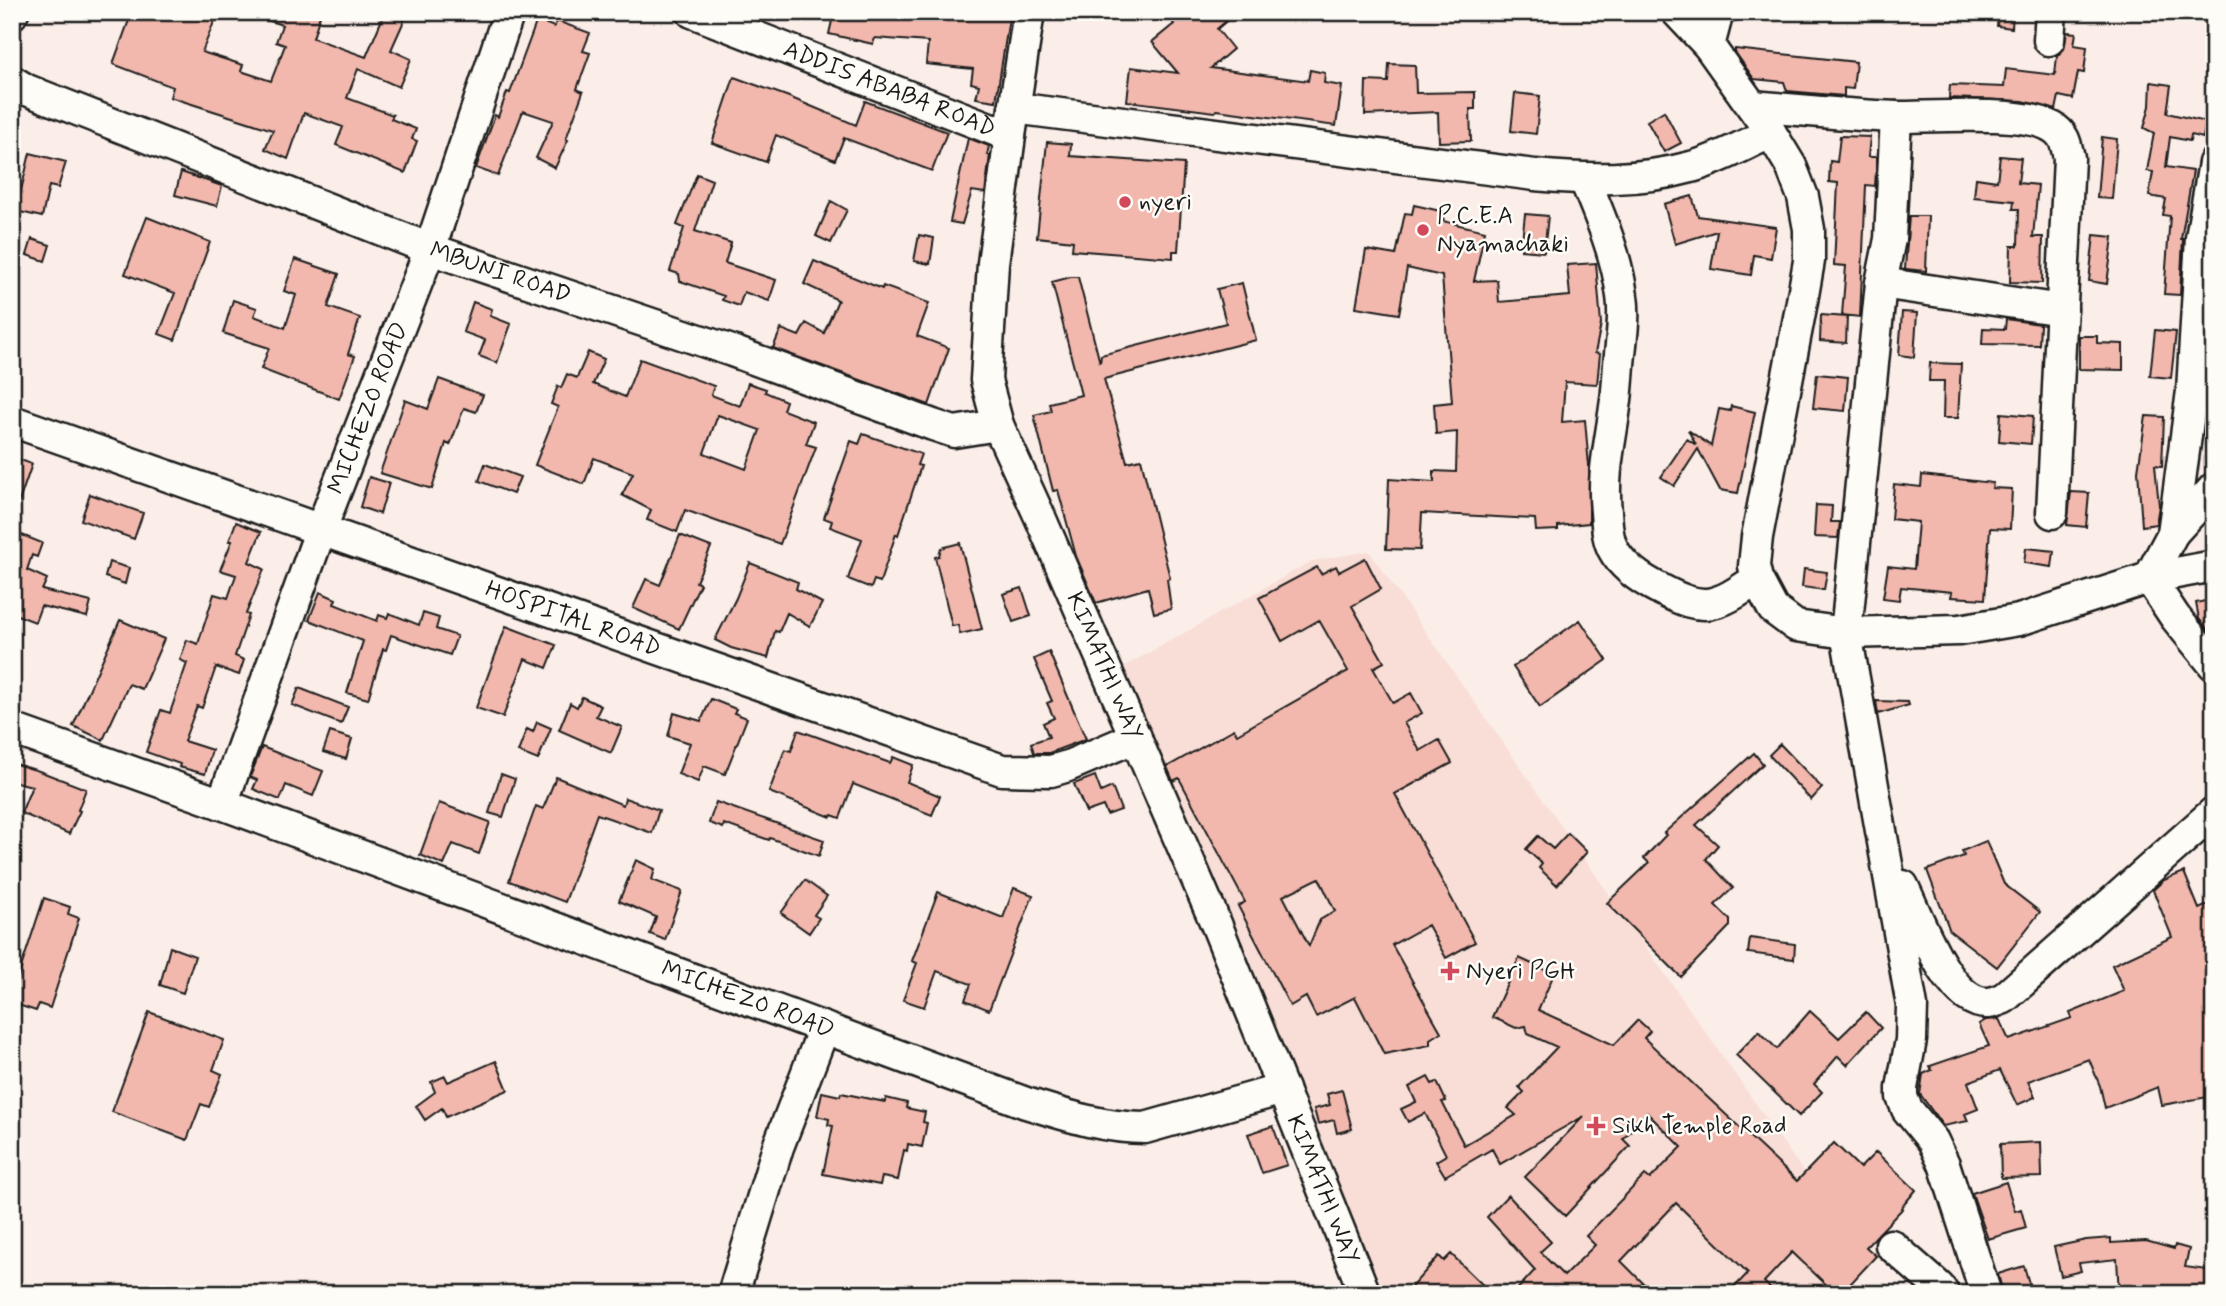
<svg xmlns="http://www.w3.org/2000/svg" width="2226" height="1306" viewBox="0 0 2226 1306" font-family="Mynerve,sans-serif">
	<rect width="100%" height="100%" fill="#fbeee8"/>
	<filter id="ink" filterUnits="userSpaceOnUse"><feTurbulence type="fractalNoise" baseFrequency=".0143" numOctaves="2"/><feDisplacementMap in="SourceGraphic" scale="14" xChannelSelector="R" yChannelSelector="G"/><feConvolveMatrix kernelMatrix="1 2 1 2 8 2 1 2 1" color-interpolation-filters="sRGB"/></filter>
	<g filter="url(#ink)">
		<path fill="#f8ded6" d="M1369,551l501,716 -40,27h-453l-266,-620 201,-113z"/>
		<path fill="#f2b8ad" stroke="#1c1c1c" stroke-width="2" fill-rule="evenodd" d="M132,12h86l-16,40 41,13 -2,6 30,10 14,-36 -9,-3 6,-17 -30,-10v-3h69l-8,26 53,19 19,-45h23l-17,38 20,9 -12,28 -41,-18 -11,29 46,17 -2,4 25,10 -4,10 5,2 -12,32 -69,-28 7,-18 -39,-14 -16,46 -23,-10 8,-19 -103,-33 3,-10 -60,-23z
			M834,12h176l-14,89 -20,-3 3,-13 -8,-2 2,-14 -47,-5 2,-22 -53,-4 -2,6 -44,-10z
			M1165,12h72l-20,17 16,20 -22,19 97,13 2,-11 15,3 -1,10 18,3 -6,40 -119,-16 -2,2 -88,-11 4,-34 47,6 -26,-31 22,-18z
			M1998,12h15l-1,16 -15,-2z
			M537,20l17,7 3,-6 33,12 -7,18 7,2 -13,36 6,3 -17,47 2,1 -13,28 -19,-10 17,-37 -30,-10 -25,65 -22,-8 19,-53 3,2 9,-25 3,1z
			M2067,32l9,1 -2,12 13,2 -3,26 -6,-1 -5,27 -14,-3 -3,14 -33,-9 -74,-3 1,-13 54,2 2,-18 49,6 2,-19 7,-7z
			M1735,49l121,13 -3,27 -9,-1v8l-57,-5 -3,-9 -30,-3 -19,-27z
			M1389,64l26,1 1,28 59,-1v17h-5l1,32 -32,1 -1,-30 -73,3 1,-34 22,1z
			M734,77l55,20 67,28 9,-24 82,31 -15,39 -88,-33 -9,22 -59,-25 -10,27 -54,-19z
			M2151,82l20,3 -4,28 39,9 -3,16 -12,-3 -1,6 -20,-4 -4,30 27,4 -12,68h2l-3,56 -16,-1 6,-78 -7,-1 3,-16 -17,-3 4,-24 -6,-1 7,-38 -10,-5 6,-22z
			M1515,93l25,3 -4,38 -25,-3z
			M1664,111l17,32 -17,9 -17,-31z
			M1840,136l30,1 -2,20h9l-2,29 -9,-1 -6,132 -18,-2 4,-49 -12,-1 4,-82 -9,-1 1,-21 7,1z
			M2102,137l15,2 -5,60 -15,-1z
			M968,138l21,8 -2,9h3l-5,38 -13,-2 -10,33 -12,-2z
			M1047,142l24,2 -1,12 114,8 -6,87h-5v7l-101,-8 1,-9 -36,-4z
			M30,153l36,9 -8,26 -9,-2 -7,31 -26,-6z
			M2000,156l21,2 -3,25 20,2 -5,52h10l-1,46 -32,-1 1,-36h7l1,-37h-6l1,-8 -40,-4 2,-19 21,3z
			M181,172l41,14 -5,20 -42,-11z
			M697,174l15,6 -17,51 36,12 -6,20 51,17 -7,21 -25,-9 -5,14 -17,-6 2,-4 -44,-15 -1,-7 -9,-3 14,-43 -7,-3z
			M1692,196l6,20 78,11 -5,31 -17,-3 -3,20 -40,-6 6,-38 -42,13 -11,-40z
			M831,201l16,9 -16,33 -15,-7z
			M1414,205l31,7 -2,9 42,10 -11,50 23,-1 2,22 71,-6 -3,-31 29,-2 5,61 -6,29 5,1 -3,30 -32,-2 -3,40 23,-2 4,46v57l-31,3v4l-22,1 -1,-12 -113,-6 -2,37 -34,-1 3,-70 45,3v-11l22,1 1,-40 -21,2 -2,-30 18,-2 -10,-126 -35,-8 -8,46 -43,-7 10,-57 30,5 9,-42 7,1z
			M1525,214l23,2 -4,36 -23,-2z
			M1909,216h19l-2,55 -21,-2z
			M147,217l63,25 -35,98 -16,-6 16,-41 -50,-19z
			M919,235l15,3 -4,26 -16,-3z
			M2094,235l19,2 -6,47 -18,-3z
			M32,239l18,6 -5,16 -18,-6z
			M295,259l44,15 -11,33 32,11 -12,36 7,2 -16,43 -78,-30 8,-21 -46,-15 10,-33 24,8 -3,8 31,12 11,-33 -12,-4z
			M814,261l68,28 1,-3 46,17 -12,33 32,12 -20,57 -156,-57 8,-19 18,7 7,-13 18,10 14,-33 -34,-16z
			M1071,277h7l22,86 1,-8 125,-32 -9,-34 25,-6 14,57 -152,39 23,83 14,-3 29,119 -3,1 4,30 -17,4 -6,-25 -52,15 -20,-47 -18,-66 -5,1 -19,-76 17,-4 -2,-8 32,-8 -29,-113z
			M473,302l19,7 -2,7 21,8 -14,39 -18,-7 6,-16 -22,-8z
			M1902,312l15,1 -3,44 -15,-2z
			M1821,315l26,2 -1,26 -26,-2z
			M2006,319l34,5 -1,21 -57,-1 1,-16 22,1z
			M2155,330l21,2 -5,46 -21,-2z
			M2079,336h18v7l26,1v26l-44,-1z
			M588,352l16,7 -11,25 32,13 15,-38 74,27 -3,9 29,11 8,-23 18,6 -1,3 21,9 -3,9 31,12 -8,22 10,3 -36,97 -95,-34 -8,22 -30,-12 4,-10 -29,-15 11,-22 -39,-15 -10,26 -49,-19 23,-58 -7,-3 7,-18 3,2 6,-14 10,4zM718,415l42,15 -14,39 -42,-16z
			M1930,363l31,1 -3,54h-15l1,-37h-15z
			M1817,374l31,3 -3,34 -32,-3z
			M439,379l44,16 -7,17 -12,-4 -14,37 -4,-2 -14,46 -52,-16 25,-73 23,9z
			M1731,406l24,6 -17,81 -18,-3 -22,-41 -24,37 -13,-9 26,-38 9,6 -8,-15 23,16 8,-37 11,2z
			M2001,413l32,3 -2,28 -32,-3z
			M2146,416l18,1 -2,49 -7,-1 4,41 -3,18 -14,2 -4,-55z
			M863,434l58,20 -4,11 4,1 -23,69 -2,-1 -16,48 -6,-2 -3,8 -23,-9 14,-40 -32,-12 2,-6 -8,-3 27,-77 8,3z
			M12,457l20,7 -17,49h-3z
			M485,464l35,13 -7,17 -34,-13z
			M1922,475l71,8 -1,5 20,1 -2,40 -20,-1 -5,71 -34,-2 1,-5 -51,-5 -2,13 -16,-2 5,-32 26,3 4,-47 -27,-3 3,-35 27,3z
			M369,477l20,6 -9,31 -20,-7z
			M2071,492l18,1 -3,34 -19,-2z
			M90,494l53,19 -9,26 -53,-19z
			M1816,505l16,1 -1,16h9l-2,16 -24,-1z
			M236,522l25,10 -12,30 15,7 -18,45 3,1 -14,41 9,4 -5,15 -23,-8 -14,41 -5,-2 -13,35 28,9 -7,24 -26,-7 1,-3 -34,-12 15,-42 9,3 17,-50 -7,-3 7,-20 11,4 16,-50 14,4 8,-23 -16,-5 12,-29h-3z
			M12,531l30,12 -5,14 -5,-2 -5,15 20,9 -5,11 49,12 -4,15 -46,-11 -6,16 -23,-9z
			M680,535l31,12 -15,35 4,2 -21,45 -46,-21 13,-29 14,6z
			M960,543l22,86 -22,5 -2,-9 -6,1 -17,-69 4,-1 2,-8z
			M2026,548l28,3 -2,16 -28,-4z
			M1365,558l16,31 -29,17 32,56 -11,6 20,35 18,-10 11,20 -18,10 16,28 19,-11 13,23 -57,31 80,148 -29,16 -18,-33 -36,20 49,87 -11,7v6l-46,9 -29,-57 -39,20 -10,-20 -16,9 -52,-100 7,-4 -66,-124 -6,3 -6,-14 67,-38 3,5 111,-63 -29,-51 -37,21 -23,-43 58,-31 4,7 15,-8 3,6zM1319,878l16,33 -15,9 -11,26 -26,-50z
			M109,562l20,6 -4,16 -20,-7z
			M750,563l48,19 -2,7 26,14 -12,23 -23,-13 -8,19 -4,-1 -7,27 -37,-10 -16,-8 21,-42z
			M1804,569l23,3 -3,18 -22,-3z
			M1022,588l9,28 -18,6 -10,-28z
			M320,592l16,7 -2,5 43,17 2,-6 8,3 2,-5 30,12 4,-12 16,5 -3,11 21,7 -7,19 -59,-20 -5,15 -3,-1 -15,50 -21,-6 16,-52 -54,-21z
			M2214,599v38l-15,-18 -3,-16z
			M120,620l44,19 -22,50 -13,-5 -26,56 -30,-14z
			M1580,620l27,40 -67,47 -27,-40z
			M506,626l50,19 -9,23 -22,-9 -22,58 -27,-9z
			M1049,652l37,87 -37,14h-15l-3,-10 18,-6 -6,-14 11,-5 -7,-15 5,-2 -18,-42z
			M299,688l49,19 -7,17 -49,-19z
			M582,697l19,9 -5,10 26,11 -11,26 -52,-23 11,-27 7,4z
			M711,699l25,10 -2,4 13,5 -22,56 -21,-8 -6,16 -20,-8 12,-31 -22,-7 6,-23 27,8z
			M1876,701l32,1 1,3 -31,9z
			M537,722l14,6 -13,32 -20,-8 9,-23 6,3z
			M798,730l92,33 3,-6 20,8 -6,17 33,14 -8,19 -79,-31 -13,34 -8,-3 -1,2 -62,-25 16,-43 6,2z
			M330,732l22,7 -6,20 -23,-7z
			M1780,744l42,44 -11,12 -42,-45z
			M262,747l61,24 -10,25 -27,-11 -6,15 -27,-11 4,-9 -7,-3z
			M1754,753l9,11 -67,61 22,20 -12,14 27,29 -18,17 15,15v6l-49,51 -74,-74 42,-40 -5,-5 22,-23 -2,-2z
			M12,763l27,8 47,18 -8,21 2,1 -11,23 -48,-21 11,-27 -20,-5z
			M501,774l14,5 -12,38 -14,-4z
			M1095,776l6,16 11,-5 9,23 -14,5 -4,-9 -17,6 -12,-28z
			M556,777l67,28 2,-7 34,12 -7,23 -55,-19 -32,88 -56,-21 27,-75 7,3z
			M716,802l108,38 -5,16 -49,-18 -1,2 -45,-16 -1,4 -14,-5z
			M439,803l51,19 -11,32 -26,-10 -9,21 -24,-10z
			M1568,833l19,19 -30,33 -18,-17 3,-4 -16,-15 12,-13 15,13z
			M1986,841l18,43 36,28 -43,55 -47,-36 -23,-61 37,-14 -2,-5z
			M636,860l19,9 -3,11 30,11 -17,49 -15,-6 6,-17 -37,-16z
			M2184,872l15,37 15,-7v194l-52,9 -4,-18 -53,21 -5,-22 -11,-27 -61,22 7,16 -18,8 -17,-35 -32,12 10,27 -13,5 3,7 -25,5 -23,-32 3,-20 9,-4 -2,-4 59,-20 -10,-22 7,-4 13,-1 10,21 63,-22 -2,-5 54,-22 -12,-26 60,-28 -19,-47 11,-10z
			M805,880l22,16 -13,19 5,3 -10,15 -28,-20z
			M1014,888l19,7 -44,115 -24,-10 6,-16 -34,-13 -13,36 -21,-7 14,-37 -5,-2 26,-69 65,26z
			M44,898l26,9 -2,7 11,4 -29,90 -11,-4 -3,7 -24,-8v-8z
			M1750,938l45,6 -1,15 -46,-6z
			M170,947l25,9 -12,37 -23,-8z
			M1519,958l35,16 -16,36 76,35 24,-25 12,11 -6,7 153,143 37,-38 26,25 16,-16 40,38 -15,18 1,1 -36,38 10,9 -35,38h-5l-44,-42 -28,30 12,12h-48l20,-21 -72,-70 -55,58 33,33h-141l22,-24 -48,-53 21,-22 43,47 -11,10 24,24 31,-31 -9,-9 59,-61 5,4 32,-32 -35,-34 -24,26 7,7 -65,70 -40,-39 59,-61 -84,48 -8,-15 -47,27 -9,-15 10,-6 -21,-42 -17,9 -7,-13 15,-7 -7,-15 19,-10 4,7 5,-2 9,19 -4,1 22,43 52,-30 -8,-7 16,-16 -5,-5 38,-40 -29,-13 -2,-8 -10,2 -24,-11z
			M1810,1011l29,27 27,-26 15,16 -34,37 -9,-9 -24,28 8,8 -23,24 -63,-61 23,-24 18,18z
			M149,1012l75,28 -11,30 9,4 -13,33 -8,-3 -14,36 -75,-28z
			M496,1061l12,29 -62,27 -4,-9 -17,12 -9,-14 19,-14 -4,-10 14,-6 3,6z
			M1342,1090l10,39 -15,4 -3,-13 -16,4 -4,-15 16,-4 -3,-11z
			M822,1092l18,4 1,-3 44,9 1,-4 21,5 -1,5 19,4 -2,10 4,1 -5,24 -14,-3 -1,7 -3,-1 -6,30 -16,-3 -2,8 -57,-11 10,-48 -5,-1 1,-6 -12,-3z
			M1273,1126l14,39 -25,8 -14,-39z
			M2041,1142l1,35 -41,1 -1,-34z
			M2006,1182l9,29 6,-2 5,19 -38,11 -16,-46z
			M2111,1238v5l35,-2 28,8 1,-4 14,4 -4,18 29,4v23h-95l-2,-35 -38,4 2,8 -20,5 -7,-29 32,-7z
			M1451,1254l41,40h-87l34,-38 5,5z
			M2024,1266l8,28h-29l-5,-20z"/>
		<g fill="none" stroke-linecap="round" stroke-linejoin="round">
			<defs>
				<g id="minor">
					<path id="s1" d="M692,12l318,124"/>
					<path id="s2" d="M1029,12l-19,124 -17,127 -7,117 12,45 42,92 177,409 148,368"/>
					<path d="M1677,12l32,34 62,87 20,33 12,31 6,32v32l-8,46 -44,230 -3,29 3,13 16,30 23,17 50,7 113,-3 60,-10 130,-42 65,-12"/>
					<path d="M12,14l1,-2"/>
					<path d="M2049,40l2,-28"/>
					<path d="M1709,46l9,-34"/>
					<path id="s3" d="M12,81l15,9 403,159 302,102 201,74 21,7 44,-7"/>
					<path d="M1752,106c48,4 97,9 145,11 36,0 127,-7 155,10 13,7 14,18 17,31l-17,355"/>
					<path d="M1014,108l521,67c53,5 105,6 156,-8 27,-7 54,-23 80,-34"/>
					<path d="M1896,117l-6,122 -9,44 -35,350 66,373 -1,34 -9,48v9l5,12 26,32 11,23 42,130"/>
					<path d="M2214,163l-13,75 -9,153 -19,142 -24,45 26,39 39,48"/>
					<path d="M1585,180c15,36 32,76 37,116 3,19 0,39 -2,58 -2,18 -2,35 -5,53 -5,38 -13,66 -9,105 1,12 1,26 7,37 10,19 29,31 47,40 45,24 56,18 97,-10"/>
					<path d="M1881,283l181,27"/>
					<path id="s4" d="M12,421l990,349 49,1 17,-5 68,-29"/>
					<path d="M2173,533l41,-45"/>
					<path id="s5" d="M12,729l210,75 804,299c39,12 77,25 119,25l138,-39"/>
					<path id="s6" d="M222,804l99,-275 109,-280 79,-237"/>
					<path d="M1903,886c15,30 45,119 85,117 5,0 11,-3 16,-5l210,-186"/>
					<path d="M1891,1245l48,42 5,7"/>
					<path d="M733,1294l45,-147 46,-119"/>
				</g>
			</defs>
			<use href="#minor" stroke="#1c1c1c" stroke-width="35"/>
			<use href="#minor" stroke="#fdfcf7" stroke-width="30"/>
		</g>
	</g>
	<g fill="#d1495b" stroke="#fdfcf7" stroke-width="2.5">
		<circle cx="1125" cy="202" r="7"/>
		<circle cx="1423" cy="230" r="7"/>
		<path d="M1446.5 960.5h7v7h7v7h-7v7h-7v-7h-7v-7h7z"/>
		<path d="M1592.5 1115.5h7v7h7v7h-7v7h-7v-7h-7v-7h7z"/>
	</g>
	<g text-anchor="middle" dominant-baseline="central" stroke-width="5" stroke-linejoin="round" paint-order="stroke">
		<g font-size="24" fill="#1c1c1c" stroke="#fdfcf7">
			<text stroke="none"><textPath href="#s1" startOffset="212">ADDIS ABABA ROAD</textPath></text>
			<text stroke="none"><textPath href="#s3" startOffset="525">MBUNI ROAD</textPath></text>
			<text stroke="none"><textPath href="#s6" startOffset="422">MICHEZO ROAD</textPath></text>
			<text stroke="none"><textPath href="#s4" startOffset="595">HOSPITAL ROAD</textPath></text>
			<text stroke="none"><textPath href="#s2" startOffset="681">KIMATHI WAY</textPath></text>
			<text stroke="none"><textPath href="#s5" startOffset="784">MICHEZO ROAD</textPath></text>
			<text stroke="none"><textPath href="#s2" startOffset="1248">KIMATHI WAY</textPath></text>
		</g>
		<g font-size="24" fill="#1c1c1c" stroke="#fdfcf7" text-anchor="start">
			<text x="1139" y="202">nyeri</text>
			<text x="1437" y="216">P.C.E.A<tspan x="1437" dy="28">Nyamachaki</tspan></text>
			<text x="1466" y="971">Nyeri PGH</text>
			<text x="1612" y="1126">Sikh Temple Road</text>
		</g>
	</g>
	<rect width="2226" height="1306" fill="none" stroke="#fdfcf7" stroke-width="42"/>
	<rect x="21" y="21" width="2184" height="1264" fill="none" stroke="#1c1c1c" stroke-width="2.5" filter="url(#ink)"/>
</svg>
